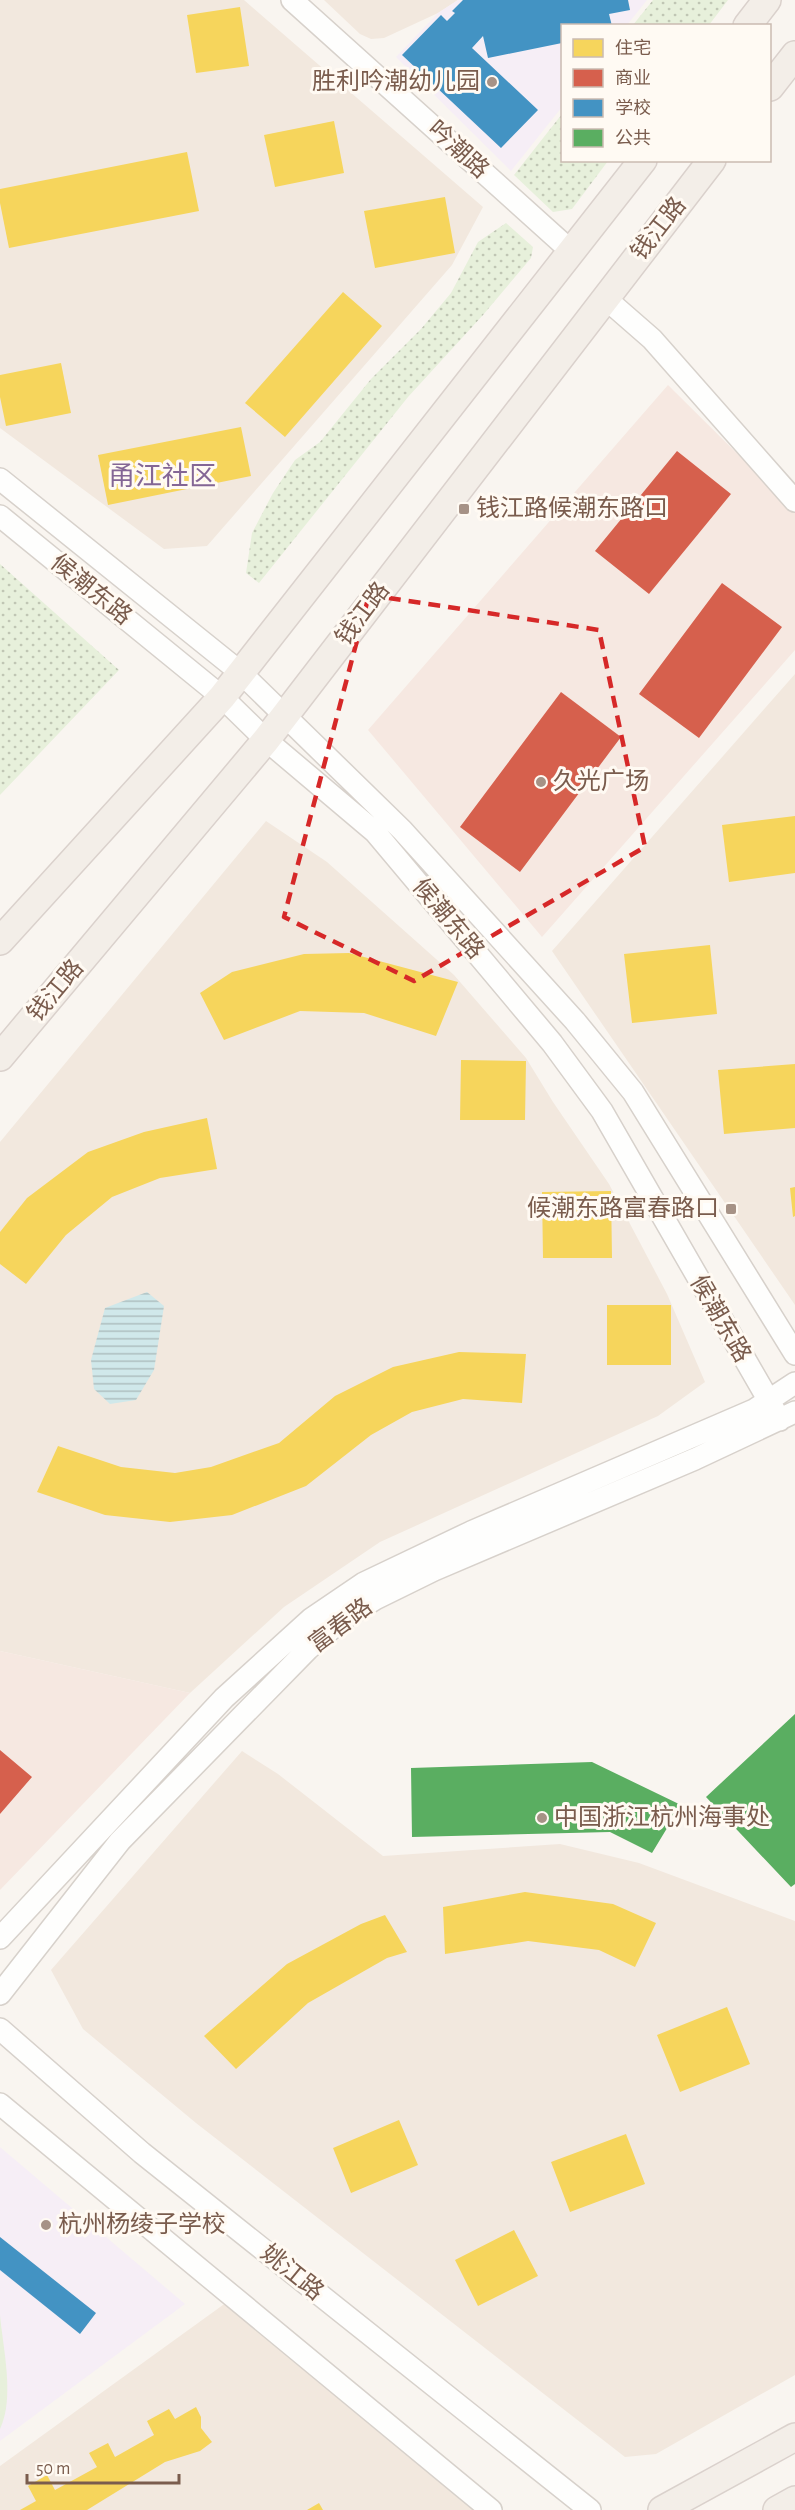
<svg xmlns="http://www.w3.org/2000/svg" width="795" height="2510" viewBox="0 0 795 2510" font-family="'Alegreya Sans','Noto Sans SC',sans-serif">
	<defs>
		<pattern id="green-dots" width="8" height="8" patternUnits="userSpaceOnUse" patternTransform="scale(1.5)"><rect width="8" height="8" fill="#e7f0db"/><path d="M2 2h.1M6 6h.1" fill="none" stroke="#c0c6b4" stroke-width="1.8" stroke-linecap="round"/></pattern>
		<pattern id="water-rules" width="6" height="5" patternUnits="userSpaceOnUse" patternTransform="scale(1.5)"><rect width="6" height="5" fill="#d0e8ea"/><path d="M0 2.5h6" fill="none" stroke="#aebfc0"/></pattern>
	</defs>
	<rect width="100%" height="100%" fill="#f9f5f0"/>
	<path fill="#f2e8de" d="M0,0h244l239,207 -31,58 -245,281 -43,3 -164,-121z
		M324,0h134l-20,13 -54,25 -13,1 -11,-5z
		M795,674v631l-243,-354z
		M266,821l61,41 127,113 72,83 27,44 56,82 58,110 38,88 -47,34 -278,126 -96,65 -94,86 -190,-42v-509z
		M242,1751l36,23 105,82 177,-12 79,19 156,58v454l-139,79 -31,3 -429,-334 -113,-94 -32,-59z
		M234,2297l257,213h-491v-44z"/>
	<path fill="#f6e8e1" d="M668,385l127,126v139l-253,287 -174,-207z
		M0,1651l190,42 -190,197z"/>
	<path fill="#f6eef6" d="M458,0h189l-20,25 -65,1v81l-51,64 -115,-114 42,-44z
		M0,2147l185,157 -185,137z"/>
	<path fill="url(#green-dots)" d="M653,0h75l-19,25h-76z
		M562,114v46l46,1 -36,48 -19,3 -39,-37z
		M506,223l27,24 -2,11 -48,57 -75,82 -149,186 -13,-10 6,-40 21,-40 22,-33 25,-18 51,-63 50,-50 30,-36 27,-51z
		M0,564l119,106 -119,125z"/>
	<path fill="#e7f0db" d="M0,2315c3,34 15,83 0,114z"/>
	<path fill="url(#water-rules)" d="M147,1292l17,14 -10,64 -18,30 -26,4 -16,-15 -3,-29 14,-52z"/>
	<path fill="#f6d55c" d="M240,7l9,59 -53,7 -9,-58z
		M334,121l10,52 -69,14 -11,-52z
		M187,152l12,59 -190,37 -9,-45v-14z
		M445,197l10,56 -80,15 -11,-57z
		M343,292l39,34 -97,111 -40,-34z
		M61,363l10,50 -65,13 -6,-29v-22z
		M241,427l10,49 -143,29 -10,-50z
		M795,816v57l-66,9 -7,-57z
		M710,945l7,69 -85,9 -8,-69z
		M349,953l109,29 -22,54 -72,-23 -64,-2 -76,29 -24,-47 32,-21 72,-18z
		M461,1060l65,1 -1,59h-65z
		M795,1064v64l-71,6 -6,-64z
		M207,1118l10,51 -57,9 -48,19 -46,38 -40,49 -26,-20v-32l27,-34 61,-46 56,-20z
		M795,1187v29l-2,1 -3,-29z
		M611,1191l1,67h-69l-1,-66z
		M607,1305h64v60h-64z
		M459,1352l67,2 -4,49 -59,-4 -51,13 -41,23 -65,51 -74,29 -62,7 -65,-7 -68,-23 21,-46 63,21 54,6 36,-6 68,-24 56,-47 58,-29z
		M525,1892l88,12 43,19 -21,44 -36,-17 -71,-9 -83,13 -2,-47z
		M385,1915l22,37 -20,6 -79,45 -72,66 -32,-33 83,-72 74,-40z
		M727,2007l23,57 -70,28 -23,-57z
		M399,2120l19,45 -67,28 -18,-45z
		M626,2134l19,50 -75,28 -19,-50z
		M514,2230l24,46 -60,30 -23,-46z
		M196,2407l5,10v11l11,14 -12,9 -35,11 -78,48h-67l16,-9 -8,-15 19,-11 8,15 42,-23 -8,-14 19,-10 7,14 39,-22 -7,-14 22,-12 6,10z
		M319,2503l4,7h-16z"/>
	<path fill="#d6604d" d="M677,451l54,43 -82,100 -54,-43z
		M722,583l60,44 -83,111 -60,-44z
		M561,692l60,45 -101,135 -60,-45z
		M0,1750l32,27 -32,37z"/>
	<path fill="#4393c3" d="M463,0h165l2,10 -21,4 3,12h-50v17l-74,15 -5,-22 -11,12 66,62 -37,38 -99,-93 39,-40 6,6 8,-8 -3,-2z
		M0,2237l96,76 -16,21 -80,-64z"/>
	<path fill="#5aae61" d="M795,1714v170l-4,3 -85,-90z
		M592,1762l89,43 -29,48 -42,-21 -198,5 -1,-69z"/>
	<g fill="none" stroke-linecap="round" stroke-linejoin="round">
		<defs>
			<path id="minor" d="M292,0l280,252
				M605,298l47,41 143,162
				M0,479l240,193 162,158 173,191 58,71 162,262
				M0,516l222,181 44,43 109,92 177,211 50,68 178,309
				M0,1938l224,-240 87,-79 53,-36 107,-51 283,-122 41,-27
				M0,1994l120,-153 188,-192 35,-30 32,-20 59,-29 261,-111 100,-47
				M0,2029l142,124 448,357
				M0,2104l491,406"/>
			<path id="major" d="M747,26l20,-26
				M770,87l25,-32
				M0,941l222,-244 421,-537
				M0,1057l266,-317 446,-580
				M662,2510l133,-73
				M777,2510l18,-10"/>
		</defs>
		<use href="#minor" stroke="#d7d1cb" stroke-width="24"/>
		<use href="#major" stroke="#dad1cc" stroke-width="30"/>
		<use href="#minor" stroke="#fefefd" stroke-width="21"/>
		<use href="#major" stroke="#f3eee8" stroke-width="27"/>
	</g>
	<path fill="none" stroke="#d62828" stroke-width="4.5" stroke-dasharray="12 8" stroke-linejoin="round" d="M369,595l230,35 46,217 -231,134 -130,-64z"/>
	<g fill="#a69286" stroke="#fffaf3" stroke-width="2">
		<circle cx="492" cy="82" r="6"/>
		<rect x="458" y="503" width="12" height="12" rx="3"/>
		<circle cx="541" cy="782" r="6"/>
		<rect x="725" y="1203" width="12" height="12" rx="3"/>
		<circle cx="542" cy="1818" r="6"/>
		<circle cx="46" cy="2225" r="6"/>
	</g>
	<g text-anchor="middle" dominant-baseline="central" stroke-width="6" stroke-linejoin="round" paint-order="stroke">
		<g font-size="24" fill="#7a5c4d" stroke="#fffaf3" text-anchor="start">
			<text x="480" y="82" text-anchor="end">胜利吟潮幼儿园</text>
			<text x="476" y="509">钱江路候潮东路口</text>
			<text x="553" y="782">久光广场</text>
			<text x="719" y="1209" text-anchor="end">候潮东路富春路口</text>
			<text x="554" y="1818">中国浙江杭州海事处</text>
			<text x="58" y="2225">杭州杨绫子学校</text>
		</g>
		<g font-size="24" fill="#7a5c4d" stroke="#fffaf3">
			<text transform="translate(458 150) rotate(42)">吟潮路</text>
			<text transform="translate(659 229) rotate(-52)">钱江路</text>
			<text transform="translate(91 590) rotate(39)">候潮东路</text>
			<text transform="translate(363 614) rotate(-53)">钱江路</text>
			<text transform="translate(448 919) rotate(50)">候潮东路</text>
			<text transform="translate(56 991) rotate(-50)">钱江路</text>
			<text transform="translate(720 1319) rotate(60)">候潮东路</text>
			<text transform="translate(341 1626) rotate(-37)">富春路</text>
			<text transform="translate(292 2273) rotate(39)">姚江路</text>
		</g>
		<g font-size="27" fill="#846695" stroke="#fffaf3">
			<text x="162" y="476">甬江社区</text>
		</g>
	</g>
	<rect x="561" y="24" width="210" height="138" fill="#fffaf3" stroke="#cabbb1" stroke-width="1.5"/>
	<rect x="573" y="39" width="30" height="18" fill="#f6d55c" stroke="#cabbb1" stroke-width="1.5"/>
	<text x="615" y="54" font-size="18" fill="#7a5c4d">住宅</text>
	<rect x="573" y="69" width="30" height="18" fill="#d6604d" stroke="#cabbb1" stroke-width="1.5"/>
	<text x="615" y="84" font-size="18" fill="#7a5c4d">商业</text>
	<rect x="573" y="99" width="30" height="18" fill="#4393c3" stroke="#cabbb1" stroke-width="1.5"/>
	<text x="615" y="114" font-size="18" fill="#7a5c4d">学校</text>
	<rect x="573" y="129" width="30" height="18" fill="#5aae61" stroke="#cabbb1" stroke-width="1.5"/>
	<text x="615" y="144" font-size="18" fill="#7a5c4d">公共</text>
	<path d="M27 2474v9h152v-9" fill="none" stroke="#7a5c4d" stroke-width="3"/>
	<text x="36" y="2474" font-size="18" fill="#7a5c4d" stroke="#fffaf3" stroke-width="4.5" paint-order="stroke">50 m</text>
</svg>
